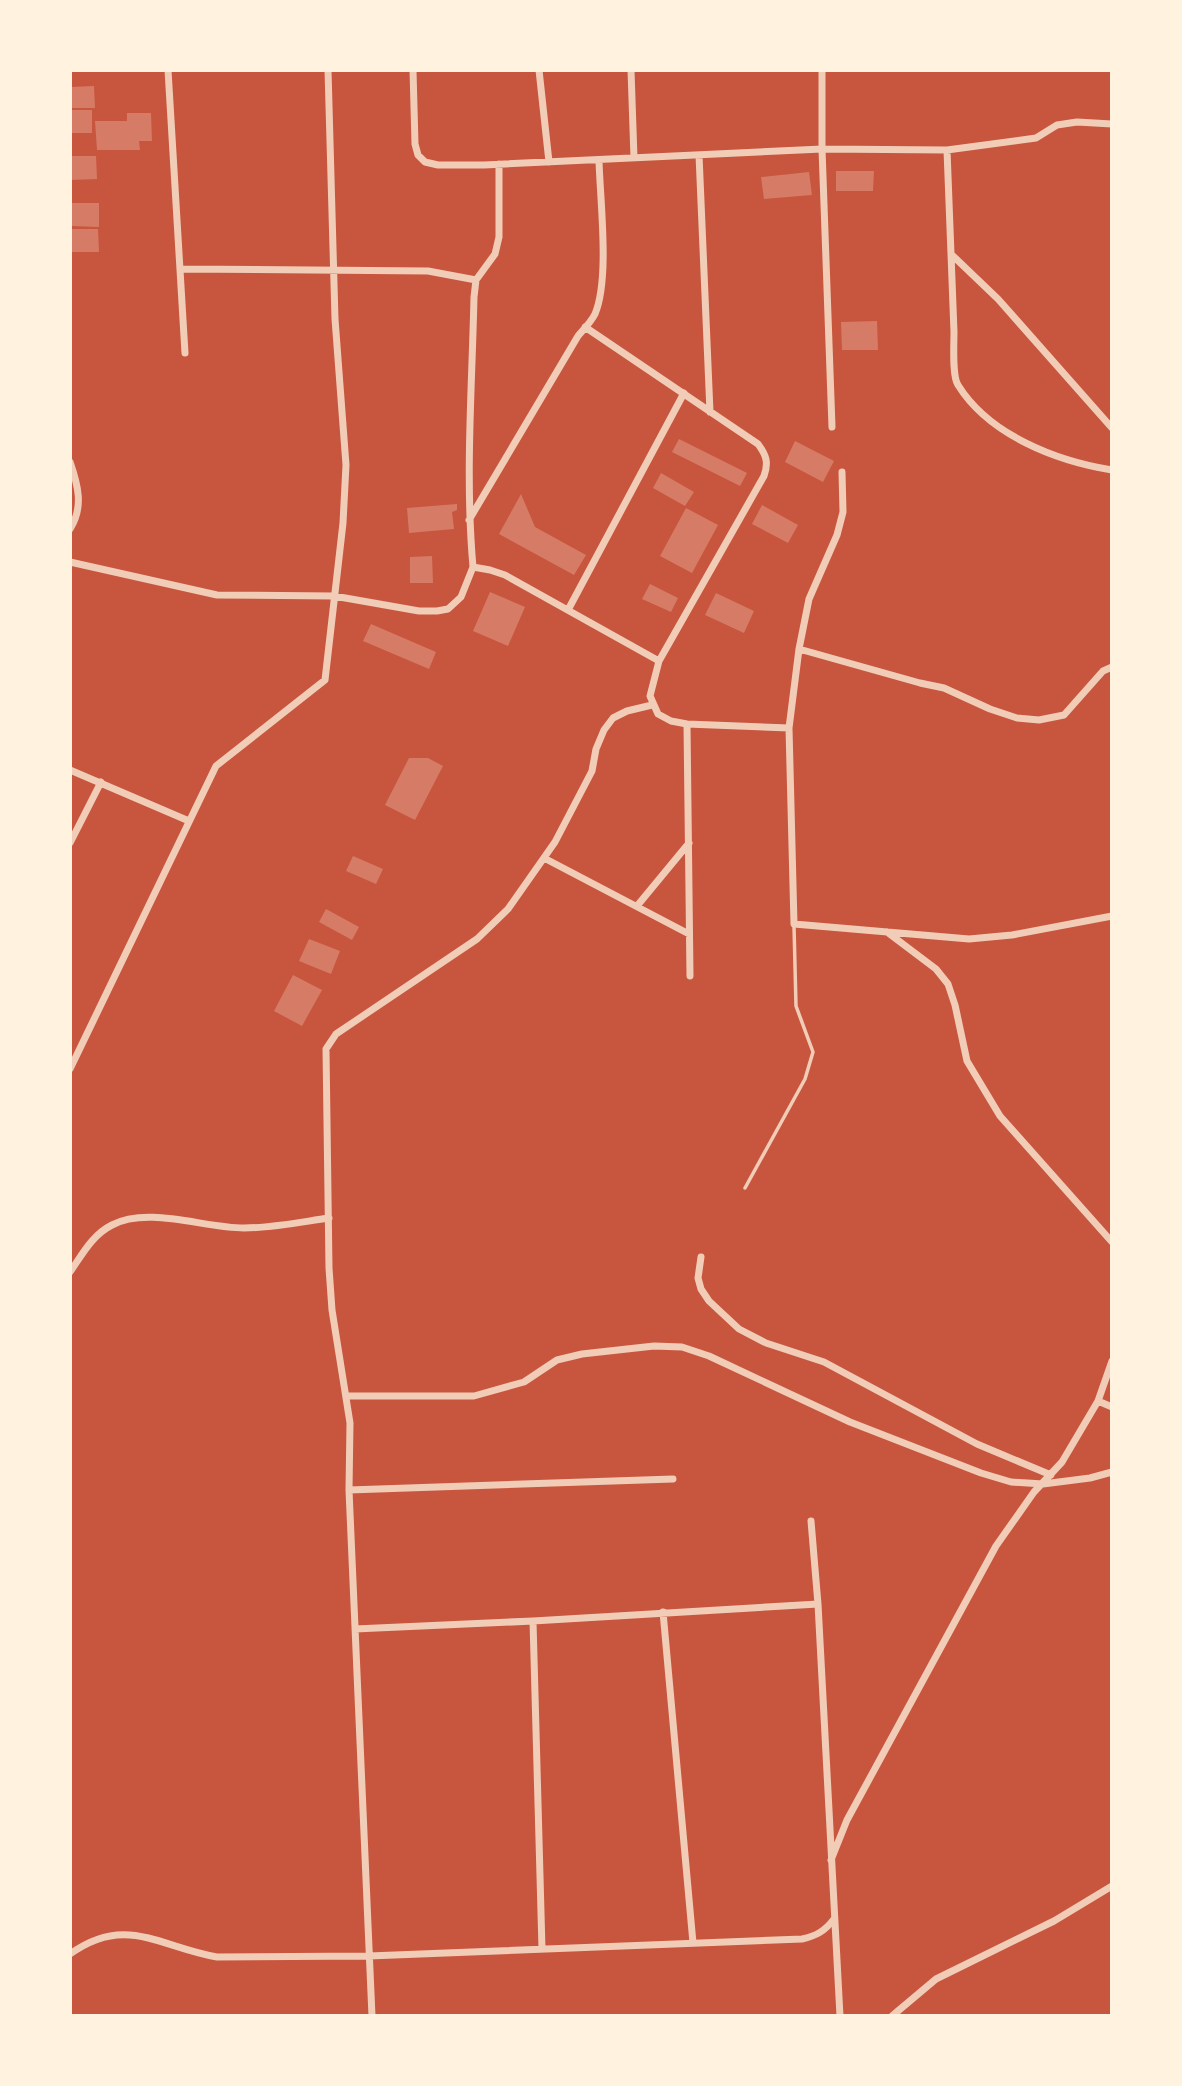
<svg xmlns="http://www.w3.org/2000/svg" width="1182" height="2086" viewBox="0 0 1182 2086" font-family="Karla,sans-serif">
	<rect width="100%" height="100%" fill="#c8553d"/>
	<path fill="#d67c66" d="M94,86l1,22h-25v-21z
		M70,110h22v23h-22z
		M127,113h24l1,28h-13l1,9h-43l-2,-29h32z
		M70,156h26l1,23 -27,1z
		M836,171h38l-1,20h-37z
		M809,172l3,23 -48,4 -3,-22z
		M70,203h29v24l-29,-1z
		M70,229h28l1,23h-29z
		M877,321l1,29h-36l-1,-28z
		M679,439l68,34 -7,13 -68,-34z
		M795,441l39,20 -11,21 -38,-20z
		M661,473l33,19 -9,14 -32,-18z
		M521,494l14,33 51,28 -12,20 -75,-41z
		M457,504v6l-5,2 2,17 -45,4 -2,-25z
		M762,505l36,20 -10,18 -36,-19z
		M686,508l32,17 -26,48 -32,-17z
		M432,556l1,27h-23v-26z
		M650,584l28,14 -7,14 -29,-13z
		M490,592l35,15 -17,39 -35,-15z
		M716,593l38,18 -10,22 -39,-18z
		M371,624l65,28 -7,17 -66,-28z
		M409,758h19l15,8 -28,54 -30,-15z
		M353,856l30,13 -7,15 -30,-13z
		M326,909l33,18 -7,13 -33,-18z
		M309,939l31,12 -9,23 -32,-13z
		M293,975l29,15 -20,36 -28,-15z"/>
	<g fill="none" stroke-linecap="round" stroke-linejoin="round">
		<path stroke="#f1ccb7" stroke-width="3.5" d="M745,1188l60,-109 8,-27 -17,-46 -2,-80"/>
		<path stroke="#f1ccb7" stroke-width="7" d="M168,70l17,283
			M413,70l2,74 3,11 7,7 13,3h46l338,-16 125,1 89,-12 21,-13 20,-3 35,2
			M539,70l10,92
			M631,70l3,88
			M822,70v79l10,278
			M947,150c2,61 5,121 7,182 0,12 -2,44 4,53 31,50 98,76 154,85
			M699,155l11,257
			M952,255l46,44 114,129
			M180,269l248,2 48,9
			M585,327l173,117c8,11 11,18 6,32l-105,185 -9,35 8,18 13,7 16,3 102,4 5,196 175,15 43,-4 100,-19
			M70,462c8,23 14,45 0,67
			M469,520l109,-184c6,-7 13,-14 17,-22 15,-36 5,-113 4,-154
			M70,562l147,33 117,1 85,15h18l11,-2 13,-12 12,-30 17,3 15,5 154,86
			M473,567c-8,-90 -1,-179 1,-270l2,-17 19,-26 4,-17v-73
			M568,610l116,-217
			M799,649l121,34 24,5 46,21 27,9 22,2 25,-5 39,-44 9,-4
			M687,724l3,252
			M789,728l10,-79 10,-50 28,-64 6,-23 -1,-40
			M70,770l119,51
			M70,843l31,-61
			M544,858l145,76
			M637,906l52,-63
			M887,932l49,37 12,15 7,21 12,56 33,55 112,126
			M70,1069l146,-303 109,-86 18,-157 3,-58 -11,-146 -7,-249
			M701,1257l-3,21 3,11 8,12 30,28 27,14 58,19 153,82 74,31
			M70,1272c12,-17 22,-37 42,-47 36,-19 92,3 132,3 28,0 57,-6 85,-10
			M1112,1361l-14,40 14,6
			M347,1396h127l50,-14 33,-22 25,-6 72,-8 28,1 27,9 141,66 131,51 30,9 32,2 47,-6 22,-6
			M349,1490l324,-11
			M811,1521l7,83 22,412
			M663,1612l30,331
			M533,1621l9,328
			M355,1629l178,-8 285,-17
			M831,1860l16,-40 149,-274 38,-54 28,-30 36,-61
			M70,1954c56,-40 89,-7 147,3l152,-1 433,-17c14,-3 23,-8 32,-20
			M372,2016l-23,-526 1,-67 -18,-113 -3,-42 -3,-219 10,-15 141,-95 31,-30 47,-67 37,-71 4,-22 8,-19 9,-12 14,-7 25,-6
			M892,2016l44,-37 118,-58 58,-35"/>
	</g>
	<rect width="1182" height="2086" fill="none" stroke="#fff3e0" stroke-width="144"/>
</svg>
